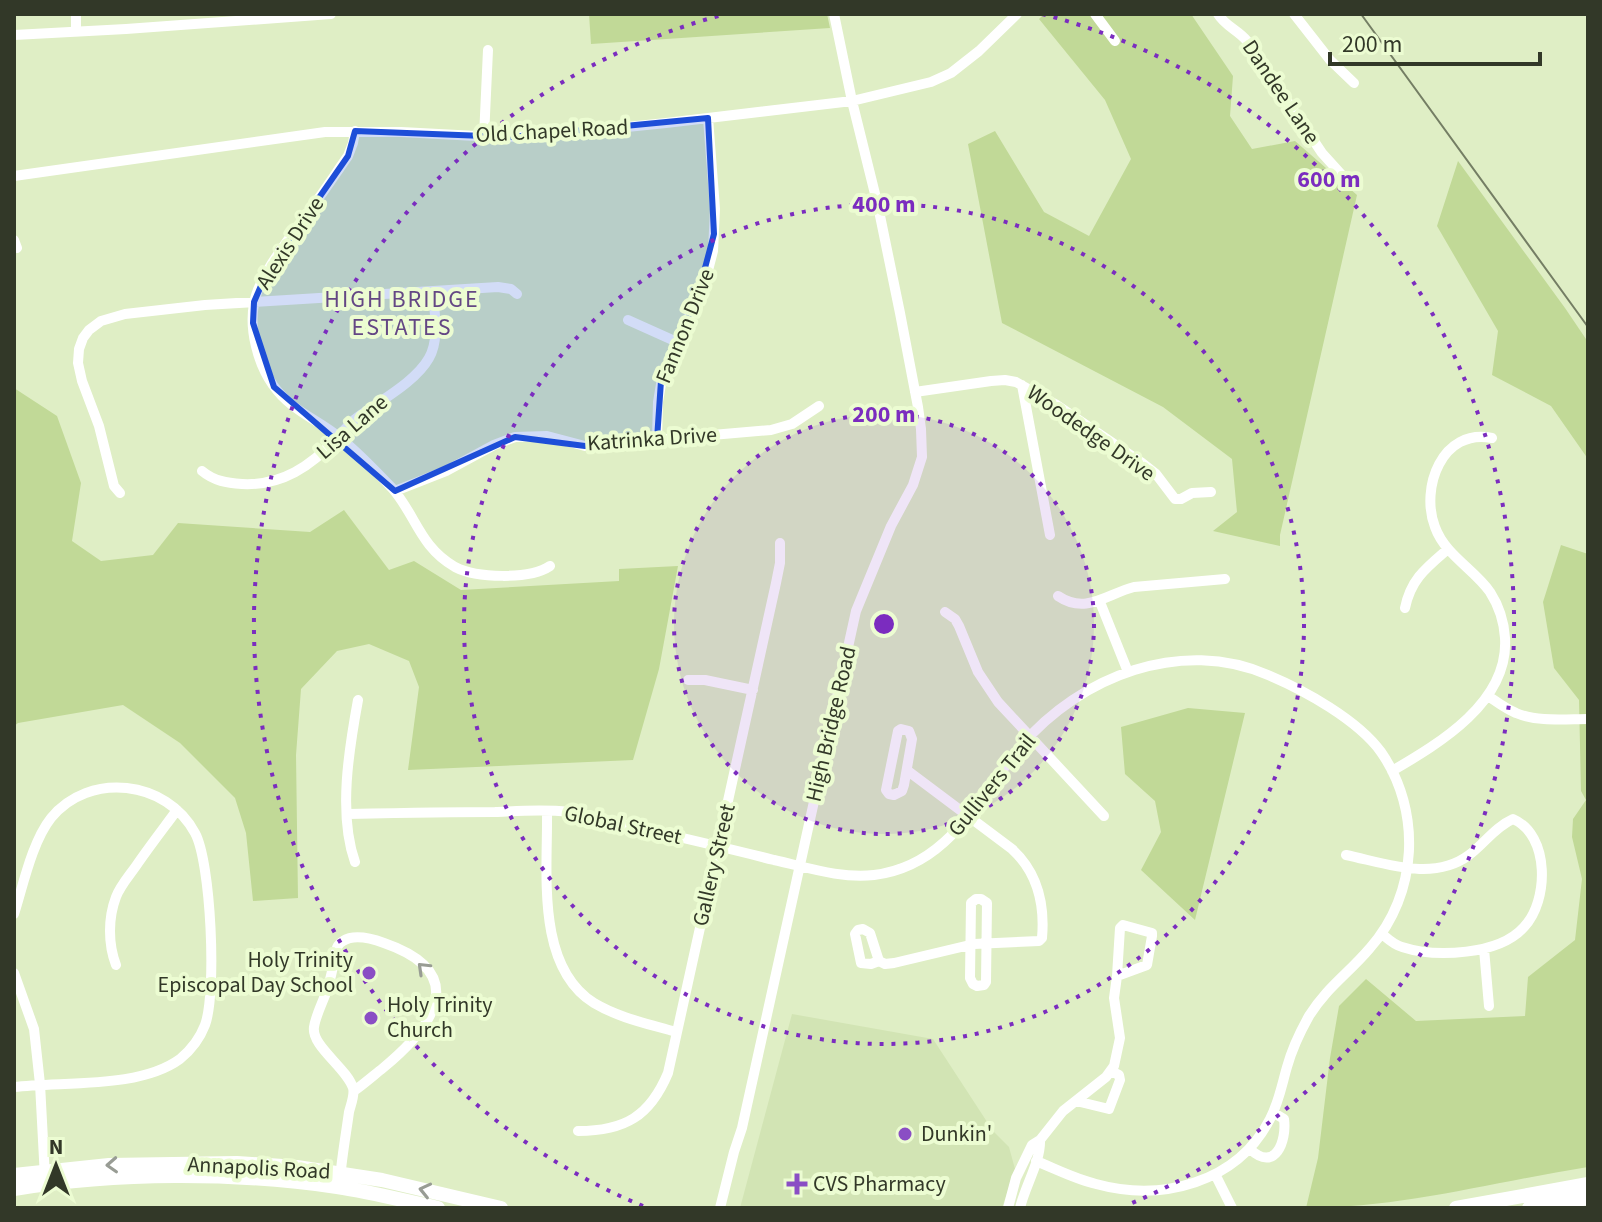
<svg xmlns="http://www.w3.org/2000/svg" width="1602" height="1222" viewBox="0 0 1602 1222" font-family="'Source Sans 3',sans-serif">
	<rect width="100%" height="100%" fill="#dfeec5"/>
	<path fill="#d2e4b4" d="M792,1014l141,25 60,92 16,16 6,22 -13,39h-262z"/>
	<path fill="#c1d997" d="M589,14h238l3,14 -239,16z
		M1044,14h104l2,2 2,-2h39l42,62 -3,40 22,33 43,-8 62,54 -77,340v11l-67,-15 24,-19 -5,-53 -69,-52 -161,-84 -34,-179 27,-13 49,81 45,24 42,-77 -26,-59 -66,-81z
		M1458,161l107,147 23,34v117l-37,-53 -59,-31 6,-44 -61,-105z
		M14,388l43,28 24,67 -9,58 29,20 52,-6 25,-32 132,9 34,-22 45,60 25,-9 47,29 158,-9v-12l59,-3 -19,103 -26,91 -225,10 11,-83 -10,-26 -40,-17 -32,7 -36,38 -5,66 2,143 -45,3 -7,-68 -11,-35 -55,-55 -57,-38 -105,18 -4,3z
		M1561,545l27,9v613c-94,15 -187,41 -282,41l12,-50 12,-100 9,-52 27,-27 50,42 109,-5 3,-39 47,-37 7,-61 -10,-42 1,-18 13,-19 -5,-9 -2,-91 -25,-32 -11,-66z
		M1188,708l57,5 -50,207 -54,-50 20,-38 -6,-31 -30,-27 -4,-47z"/>
	<g fill="none" stroke-linecap="round" stroke-linejoin="round">
		<path stroke="#fff" stroke-width="10" d="M76,14v18
			M1095,14l20,27
			M1218,14c7,12 20,16 29,27l75,112 19,21
			M1294,14l36,46 24,23
			M14,35l112,-6 205,-15
			M355,131l-2,12 -5,13c-12,17 -23,34 -35,50 -17,24 -55,69 -59,98 -5,26 4,60 19,81 17,25 44,34 66,52 19,15 36,33 53,51 24,27 27,58 63,79 21,11 74,13 95,-1
			M484,137l4,-87
			M14,176l311,-44h76l94,5 44,-1 127,-13 186,-22 79,-19 20,-9 28,-22 38,-37
			M14,240l3,8
			M628,320l49,22
			M1022,385l28,150
			M915,392l76,-11 14,-1 11,2 39,22 87,59 14,11 19,25h6l11,-6 19,-1
			M657,439l1,-37 4,-24 44,-100 7,-27 2,-42 -7,-91
			M202,471c12,10 25,12 40,13 40,2 69,-18 95,-46 6,-6 11,-13 17,-18 23,-18 61,-37 75,-62 11,-19 5,-47 4,-67
			M395,491l51,-20 48,-26 21,-8 32,-1 38,10 186,-16 21,-6 27,-18
			M120,493l-6,-7 -15,-60 -17,-45 -4,-18 1,-14 4,-11 6,-8 12,-9 24,-7 80,-9 293,-18 13,2 6,5
			M1058,596c28,19 49,-2 76,-9l91,-8
			M1100,602l28,70
			M1405,608c6,-29 21,-40 43,-59
			M945,612l10,7 4,7 19,46 20,30 106,114
			M688,680h17l48,10
			M1488,696c9,6 18,13 28,17 21,9 49,6 72,6
			M901,729l8,2 3,8 -8,46 -2,6 -8,4 -5,-1 -3,-4 12,-59z
			M1392,771c48,-28 117,-69 113,-133 -1,-16 -6,-32 -15,-46 -16,-23 -45,-37 -55,-65 -15,-39 7,-99 57,-89
			M547,811c1,60 -12,155 47,192 25,15 55,21 82,29
			M348,814c49,-1 98,-2 147,-2 24,-1 50,-3 73,0 21,3 42,10 63,14 48,11 96,22 143,34 32,7 67,19 100,15 75,-9 104,-77 147,-129 59,-70 161,-109 247,-71 36,15 90,45 113,77 41,59 37,142 -11,196 -21,25 -43,39 -61,68 -9,16 -17,33 -22,51 -5,17 -8,35 -17,52 -33,64 -108,83 -174,65 -21,-5 -40,-15 -60,-23
			M1346,855c39,8 87,27 123,0 15,-11 26,-28 44,-36 37,16 36,82 11,108 -25,28 -88,31 -122,20 -8,-2 -14,-8 -20,-13
			M355,862c-17,-48 -6,-113 3,-162
			M976,899h5l6,4 -1,79 -2,3 -7,1 -4,-2 -3,-6 1,-75z
			M14,914c9,-28 18,-72 37,-96 38,-47 116,-38 144,15 16,29 22,160 10,192 -5,13 -14,25 -25,34 -41,30 -117,22 -166,28
			M1123,925l29,8v3l-5,29 -30,11 3,-48z
			M863,929l7,4 9,28 -8,3 -10,-1 -6,-29 3,-4z
			M1484,949l5,57
			M879,961l6,3 9,-1 80,-19 65,-3 3,-3c3,-34 -4,-65 -30,-89l-104,-78
			M116,965c-8,-21 -8,-47 0,-68 4,-11 13,-21 20,-31 13,-19 27,-37 41,-56
			M14,973l20,56 6,55 5,94
			M1076,1101l33,8 11,-29 -1,-5 -8,-4
			M578,1131c47,0 72,-15 90,-58l108,-490 4,-20v-20
			M1250,1149c25,24 37,-8 34,-30l-10,-6
			M1216,1176l16,32
			M340,1179c2,-23 6,-45 9,-67 2,-8 6,-17 4,-24 -6,-20 -42,-42 -39,-61 2,-13 10,-27 14,-40 3,-10 5,-20 7,-30 1,-6 1,-12 8,-16 11,-7 30,-2 41,2 87,30 50,83 -1,125 -10,8 -19,16 -29,23
			M720,1208l14,-56 8,-24 114,-517 35,-85 22,-41 9,-28 -1,-28 -3,-22 -18,-94 -22,-107 -26,-105 -18,-87
			M1008,1208l8,-30 16,-33 8,-5 23,-29 43,-34 8,-11 6,-28 -6,-40 3,-22
			M1020,1208c5,-22 21,-47 20,-68"/>
		<path stroke="#fff" stroke-width="14" d="M14,1175l95,-10 128,-2 60,4 85,13 119,28
			M14,1189c103,-17 220,-17 323,-2 34,5 68,14 101,21
			M1456,1208l132,-24
			M1529,1208l59,-10"/>
		<path stroke="#747e64" stroke-width="2" d="M1361,14l227,313"/>
	</g>
	<defs><path id="oneway-chevron" d="M-2-3.5L2.5 0L-2 3.5" fill="none" stroke-width="1.6" stroke-linecap="round" stroke-linejoin="round" transform="scale(2)"/></defs>
	<g stroke="#989c94">
		<use href="#oneway-chevron" transform="translate(423 968) rotate(-136)"/>
		<use href="#oneway-chevron" transform="translate(112 1165) rotate(177)"/>
		<use href="#oneway-chevron" transform="translate(425 1190) rotate(-167)"/>
	</g>
	<path fill="#1d4ed8" fill-opacity="0.2" stroke="#1d4ed8" stroke-width="6" stroke-linejoin="round" d="M708,118l6,116 -17,64 -36,83 -4,58 -72,7 -70,-9 -120,54 -121,-104 -21,-64 1,-21 12,-28 82,-118 7,-25 155,6z"/>
	<circle cx="884" cy="624" r="210" fill="#7b2cbf" fill-opacity=".12"/>
	<g fill="none" stroke="#7b2cbf" stroke-width="4" stroke-dasharray="4 8">
		<circle cx="884" cy="624" r="210"/>
		<circle cx="884" cy="624" r="420"/>
		<path d="M643 1206A630 630 0 0 1 726 14M1042 14A630 630 0 0 1 1125 1206"/>
	</g>
	<g fill="#8a4ec4" stroke="#ecfcd2" stroke-width="3">
		<circle cx="369" cy="973" r="8"/>
		<circle cx="371" cy="1018" r="8"/>
		<circle cx="905" cy="1134" r="8"/>
		<path d="M793 1172h8v8h8v8h-8v8h-8v-8h-8v-8h8z"/>
	</g>
	<g text-anchor="middle" dominant-baseline="central" stroke-width="8" stroke-linejoin="round" paint-order="stroke">
		<g font-size="22" fill="#323828" stroke="#ecfcd2">
			<text transform="translate(1281 92) rotate(56)">Dandee Lane</text>
			<text transform="translate(552 131) rotate(-3)">Old Chapel Road</text>
			<text transform="translate(290 243) rotate(-57)">Alexis Drive</text>
			<text transform="translate(685 326) rotate(-68)">Fannon Drive</text>
			<text transform="translate(352 427) rotate(-41)">Lisa Lane</text>
			<text transform="translate(1091 433) rotate(35)">Woodedge Drive</text>
			<text transform="translate(652 439) rotate(-4)">Katrinka Drive</text>
			<text transform="translate(831 724) rotate(-77)">High Bridge Road</text>
			<text transform="translate(992 785) rotate(-51)">Gullivers Trail</text>
			<text transform="translate(623 825) rotate(12)">Global Street</text>
			<text transform="translate(714 865) rotate(-77)">Gallery Street</text>
			<text transform="translate(259 1168) rotate(3)">Annapolis Road</text>
		</g>
		<g font-size="22" fill="#323828" stroke="#ecfcd2" text-anchor="start">
			<text x="353" y="960" text-anchor="end">Holy Trinity<tspan x="353" dy="25">Episcopal Day School</tspan></text>
			<text x="387" y="1005">Holy Trinity<tspan x="387" dy="25">Church</tspan></text>
			<text x="921" y="1134">Dunkin'</text>
			<text x="813" y="1184">CVS Pharmacy</text>
		</g>
		<g font-size="24" letter-spacing="2" fill="#644784" stroke="#ecfcd2">
			<text x="402" y="299">HIGH BRIDGE<tspan x="402" dy="28">ESTATES</tspan></text>
		</g>
	</g>
	<circle cx="884" cy="624" r="12" fill="#7b2cbf" stroke="#ecfcd2" stroke-width="4"/>
	<g font-size="24" text-anchor="middle" font-weight="bold" fill="#7b2cbf" stroke="#ecfcd2" stroke-width="8" stroke-linejoin="round" paint-order="stroke">
		<text x="1329" y="187">600 m</text>
		<text x="884" y="212">400 m</text>
		<text x="884" y="422">200 m</text>
	</g>
	<rect width="1602" height="1222" fill="none" stroke="#323828" stroke-width="32"/>
	<g transform="translate(56 1166)" stroke="#ecfcd2" stroke-width="6" paint-order="stroke">
	<path d="M0-6L14 30L0 20L-14 30Z" fill="#323828"/>
	<text y="-12" font-size="22" font-weight="bold" text-anchor="middle" fill="#323828">N</text>
	</g>
	<path d="M1330 52v12h210v-12" fill="none" stroke="#323828" stroke-width="4"/>
	<text x="1342" y="52" font-size="24" fill="#323828" stroke="#ecfcd2" stroke-width="6" paint-order="stroke">200 m</text>
</svg>
